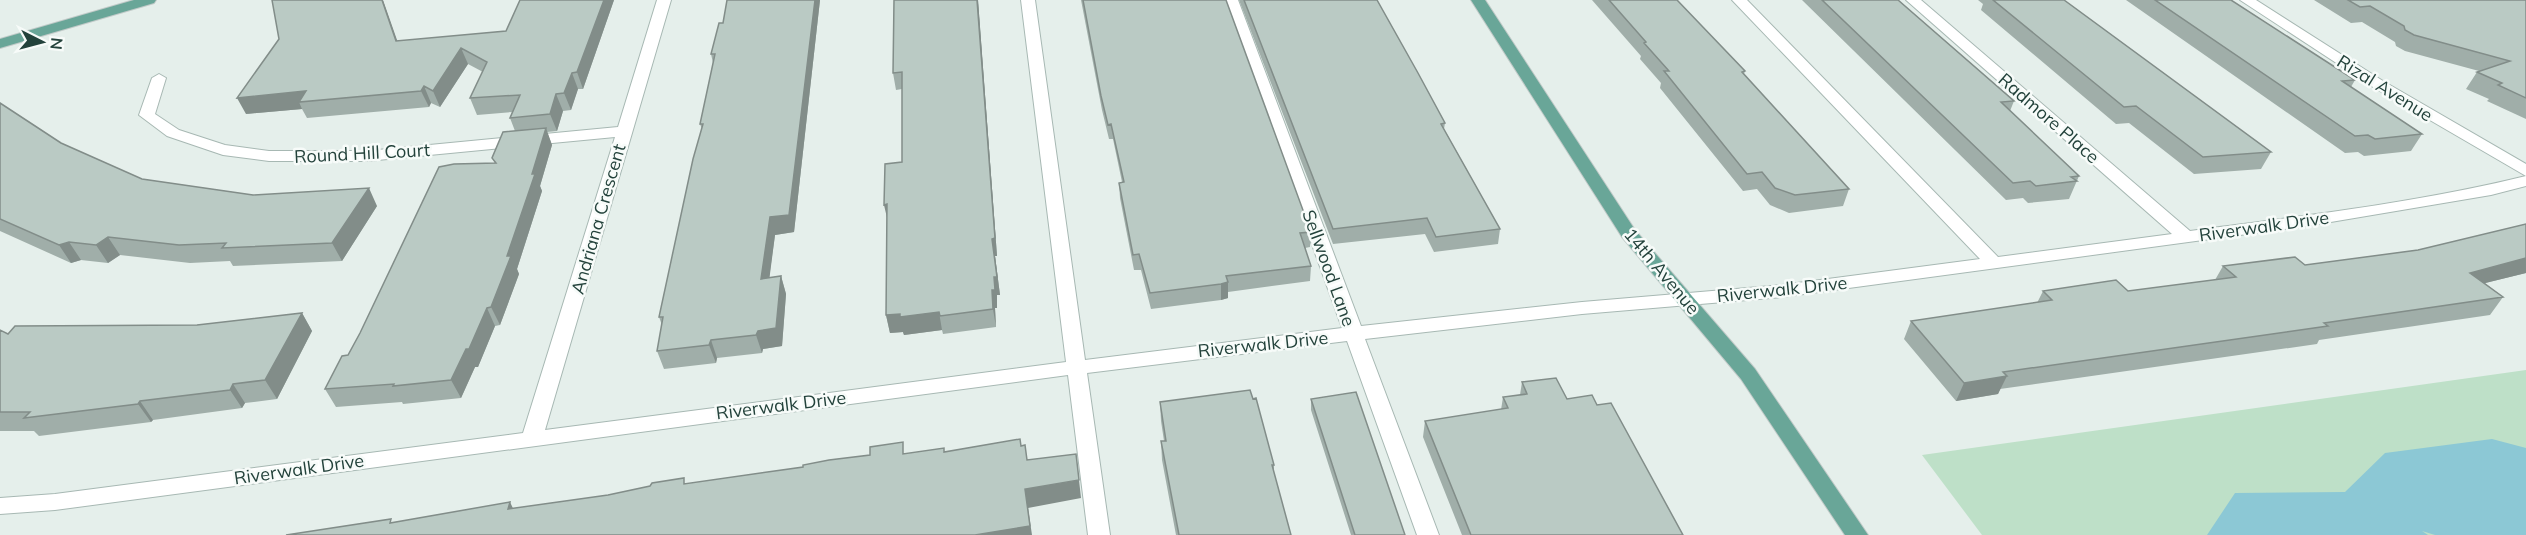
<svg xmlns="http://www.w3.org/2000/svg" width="2526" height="535" viewBox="0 0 2526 535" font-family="Mulish,sans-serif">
	<rect width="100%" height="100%" fill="#e5efeb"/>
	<path fill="#bee0c8" d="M2526,370v165h-544l-60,-80z"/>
	<path fill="#8cc8d5" d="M2492,439l34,9v87h-91l-13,-4 6,4h-221l28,-42 110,-1 40,-39z"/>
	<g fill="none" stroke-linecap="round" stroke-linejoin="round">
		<defs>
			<path id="minor" d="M657,0h14l-126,430 521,-68 -45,-362h14l50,360 257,-32 -118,-328h14l123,326 221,-24 200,-17 198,-26 -248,-259h15l251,257 174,-23 -266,-234h15l269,231c112,-15 226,-28 336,-55v10l-35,9 -184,31 -525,71 -200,17 -217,25 74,196h-22l-70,-194 -260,32 23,162h-22l-20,-160 -1013,135 -55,4v-16l55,-4 468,-61 92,-296 -248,24h-98l-46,-6 -56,-19 -28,-21 13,-37 7,-4 7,4 -11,36 24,16 46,15 44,6h98l251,-24z
				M2240,0h16l127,81 143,83v12l-153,-89z"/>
			<path id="major" d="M134,0h22l-2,3 -154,45v-9z
				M1471,0h14l150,230 120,139 113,166h-23l-104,-156 -119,-142z"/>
		</defs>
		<use href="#minor" stroke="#a7b8b3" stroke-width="2"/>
		<use href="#major" stroke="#c1cac8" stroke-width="2"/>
		<use href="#minor" fill="#fff" fill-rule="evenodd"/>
		<use href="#major" fill="#69a698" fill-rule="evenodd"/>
	</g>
	<path fill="#a0aea9" d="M614,0l-31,89h-5l-7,21 -8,1 -6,20 -10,1 5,13 -12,41 2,5 -25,78 2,5 -19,51 -5,1 -17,41h-3l-14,31 -58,6 -1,-2 -66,5 -11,-18 23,-34 147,-192 -3,-5 23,-27 -5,-13 2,-6 -35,3 -7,-17 13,-26 -15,-8 -28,43 -9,-4 -2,4 -122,11 -5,-9 -56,5 152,-73 108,-10z
		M727,0h93l-26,232 -19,3 -6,43 12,-2 5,18 -4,52 -19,3 -1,4 -45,5 -1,5 -52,6 -7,-18 5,-26 -3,-8 43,-188 -2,-5 13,-61 -2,-9 12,-31z
		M894,0h84l19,256h-2l5,39h-3v13h-2l1,19 -53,7 -1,-4 -38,5 -1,-3 -13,1 -4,-18 1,-97 15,-56v-73l-6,1 -3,-17z
		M1081,0h145l85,232 -1,15 -5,1 6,18 -1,15 -82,11v6l-7,2 -70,9 -10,-39h-7l-14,-72 -1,-15 3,-1 -9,-43h-4l-7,-29z
		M1239,0h138l68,123 -1,6 56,100 -2,15 -64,8 -9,-18 -92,10z
		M1592,0h85l68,71 -1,3 105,115 -6,17 -54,7 -19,-8 -13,-16 -14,2 -83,-103 1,-5 -21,-24 1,-3z
		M1802,0h96l116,101 -4,10 69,65 -10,23 -41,4 -5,-5 -17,2z
		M1978,0h86l207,152 -10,17 -67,5 -65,-51 -13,1 -135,-114 2,-6z
		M2126,0h105l124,80 -4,7 71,47 -11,17 -47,5 -6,-4 -13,1z
		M2314,0h212v119l-39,-18 2,-2 -23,-10 11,-17 2,-1 -74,-20 -9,-5 -1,-4 -33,-20 -11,1z
		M0,103l61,40 81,36 111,16 124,11 -35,55 -109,5 -3,-5 -40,2 -70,-8 -12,8 -27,-3 -10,3 -71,-32z
		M2526,224v49l-41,10 18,14 -13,18 -171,25 -2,4 -317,45 -2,5 -42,7 -52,-62 7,-18 126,-18 6,-12h85l87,-11 8,-14 82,-1 113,-15z
		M302,313l10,18 -35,68 -32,4 -3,5 -89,12 -2,2 -112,14 -5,-5h-34v-101l8,4 189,-9z
		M1522,382l45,17 30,6 86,130h-221l-39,-98 2,-16 76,-11 2,-13 17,-2z
		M1311,399l94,136h-54l-40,-125z
		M1160,402l114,63v8l17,62h-115l-14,-75 -1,-19h3l-3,-20z"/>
	<path fill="#828d89" d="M382,0h1l20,57 -7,-16z
		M604,0h10l-31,89 -6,-17z
		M815,0h5l-26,232 -19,3 -8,62 -6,-18 9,-62z
		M977,0h1l19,256h-2l5,39h-3v13h-2l1,19 -3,-18 -1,-19v-51z
		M461,48l7,16 -28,43 -7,-16z
		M572,73l6,16 -7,21 -7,-17z
		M424,86l7,17 -2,4 -8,-16z
		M306,91l-7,11 3,7 -56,5 -9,-16z
		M556,94l7,17 -6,20 -7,-17z
		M546,128l6,17 -12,41 2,5 -25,78 2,5 -19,51 -9,-18z
		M369,188l8,18 -35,55 -10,-18z
		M887,204l1,18 -4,-17z
		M108,237l12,18 -12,8 -12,-18z
		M69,242l12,18 -10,3 -12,-18z
		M2526,258v15l-69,17 13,-17z
		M781,276l5,18 -4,52 -19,3 -1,4 -6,-18z
		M1228,282v16l-7,2v-16z
		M487,308l8,18 -17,41h-3l-14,31 -10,-18 15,-31z
		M939,312l3,18 -38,5 -1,-3 -13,1 -4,-18 14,-1z
		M302,313l10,18 -35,68 -12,-19z
		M711,340l6,18 -1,5 -7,-18z
		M2007,376l-9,18 -42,7 8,-18z
		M233,384l12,19 -3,5 -12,-18z
		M140,401l13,19 -2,2 -13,-18z
		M1079,480l2,18 -53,10 4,27h-57l50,-46z
		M510,502l9,19 -11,-12z"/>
	<path fill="#bacac4" stroke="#828d89" stroke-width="1.5" d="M272,0h110l14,41 110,-10 14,-31h84l-27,72 -5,1 -8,20 -8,1 -6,20 -40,4 10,-23 -50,3 17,-36 -26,-14 -28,43 -9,-5 -3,5 -122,11 7,-11 -69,7 42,-59z
		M727,0h88l-26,215 -19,2 -9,62 20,-3 -5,52 -18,3 -2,4 -45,5 -2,5 -52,6 6,-34h-4l34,-158 10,-35h-3l15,-70h-4l8,-31h4z
		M894,0h83l18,238 -3,1 5,38h-3l1,13h-3l1,19 -53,7 -1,-4 -39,5v-3l-14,1 1,-111 -3,1 1,-41 17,-2v-90l-9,1z
		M1083,0h143l85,232 -11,1 11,33 -85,10 2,6 -7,2 -71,9 -11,-39 -6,1 -14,-72 5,-1 -13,-58 -3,1 -7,-29z
		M1244,0h133l41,73 27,50 -4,1 59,105 -64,8 -9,-19 -94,11z
		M1609,0h68l68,71 -3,1 107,117 -54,6 -20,-7 -13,-16 -15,2 -83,-103h5l-25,-28 2,-1z
		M1822,0h76l116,101 -13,1 78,74 -8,1 6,4 -41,5 -6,-5 -17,2z
		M1993,0h71l207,152 -68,5 -67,-51 -12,1z
		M2155,0h76l124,80 -13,1 80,53 -47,5 -7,-4 -13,1z
		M2348,0h178v98l-28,-13 4,-2 -25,-11 33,-11 -96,-26 -9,-5 -1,-4 -34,-20 -10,1z
		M0,103l61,40 81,36 111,16 116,-7 -37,55 -110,5 4,-5 -47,2 -71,-8 -12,8 -27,-3 -10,3 -59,-26z
		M546,128l-14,46h3l-28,82h4l-20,51 -4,1 -18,41h-3l-15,31 -58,6 1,-2 -69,5 17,-33 6,-1 12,-22 79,-166 15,-3 42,-1 -4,-5 11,-26z
		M2526,224v34l-56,15 33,24 -179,26 4,3 -325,46 4,4 -43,7 -53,-62 141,-21 -9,-9 73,-11 12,11 108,-14 -13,-11 72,-9 10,8 113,-15z
		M302,313l-37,67 -32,4 -3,6 -90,11 -2,3 -114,14 6,-6h-30v-82l8,4 7,-8 182,-1z
		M1556,378l11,21 25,-4 5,10 14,-2 72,132h-212l-46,-114 83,-13 -5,-11 24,-3 -5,-12z
		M1250,390l3,9 3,-1 18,67h-2l19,70h-112l-18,-94h5l-6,-39z
		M1356,392l49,143h-50l-44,-136z
		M1020,439l1,7 4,-1 2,15 49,-6 3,26 -54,9 5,37 -55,9h-689l105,-16 -1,4 120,-21 -2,7 100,-14 42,-9 2,-3 32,-5v6l119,-17v-2l26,-5 41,-5v-8l33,-5v12l41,-6v4z"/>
	<g text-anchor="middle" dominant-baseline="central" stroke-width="5" stroke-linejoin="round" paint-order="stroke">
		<g font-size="18" fill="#23423b" stroke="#f7fbf9">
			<text transform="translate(2385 88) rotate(32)">Rizal Avenue</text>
			<text transform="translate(2049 118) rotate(41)">Radmore Place</text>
			<text transform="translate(362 153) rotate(-3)">Round Hill Court</text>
			<text transform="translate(598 219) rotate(-74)">Andriana Crescent</text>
			<text transform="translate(2264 226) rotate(-8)">Riverwalk Drive</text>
			<text transform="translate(1329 268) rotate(70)">Sellwood Lane</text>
			<text transform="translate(1662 271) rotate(50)">14th Avenue</text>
			<text transform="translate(1782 289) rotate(-6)">Riverwalk Drive</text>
			<text transform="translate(1263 344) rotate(-6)">Riverwalk Drive</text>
			<text transform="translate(781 405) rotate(-7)">Riverwalk Drive</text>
			<text transform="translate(299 469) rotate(-8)">Riverwalk Drive</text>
		</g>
	</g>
	<g transform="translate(42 42) rotate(96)" stroke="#f7fbf9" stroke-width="4.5" paint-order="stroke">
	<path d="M0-4.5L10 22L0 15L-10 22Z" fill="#23423b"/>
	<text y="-9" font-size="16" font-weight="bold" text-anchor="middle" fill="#23423b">N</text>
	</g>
</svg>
